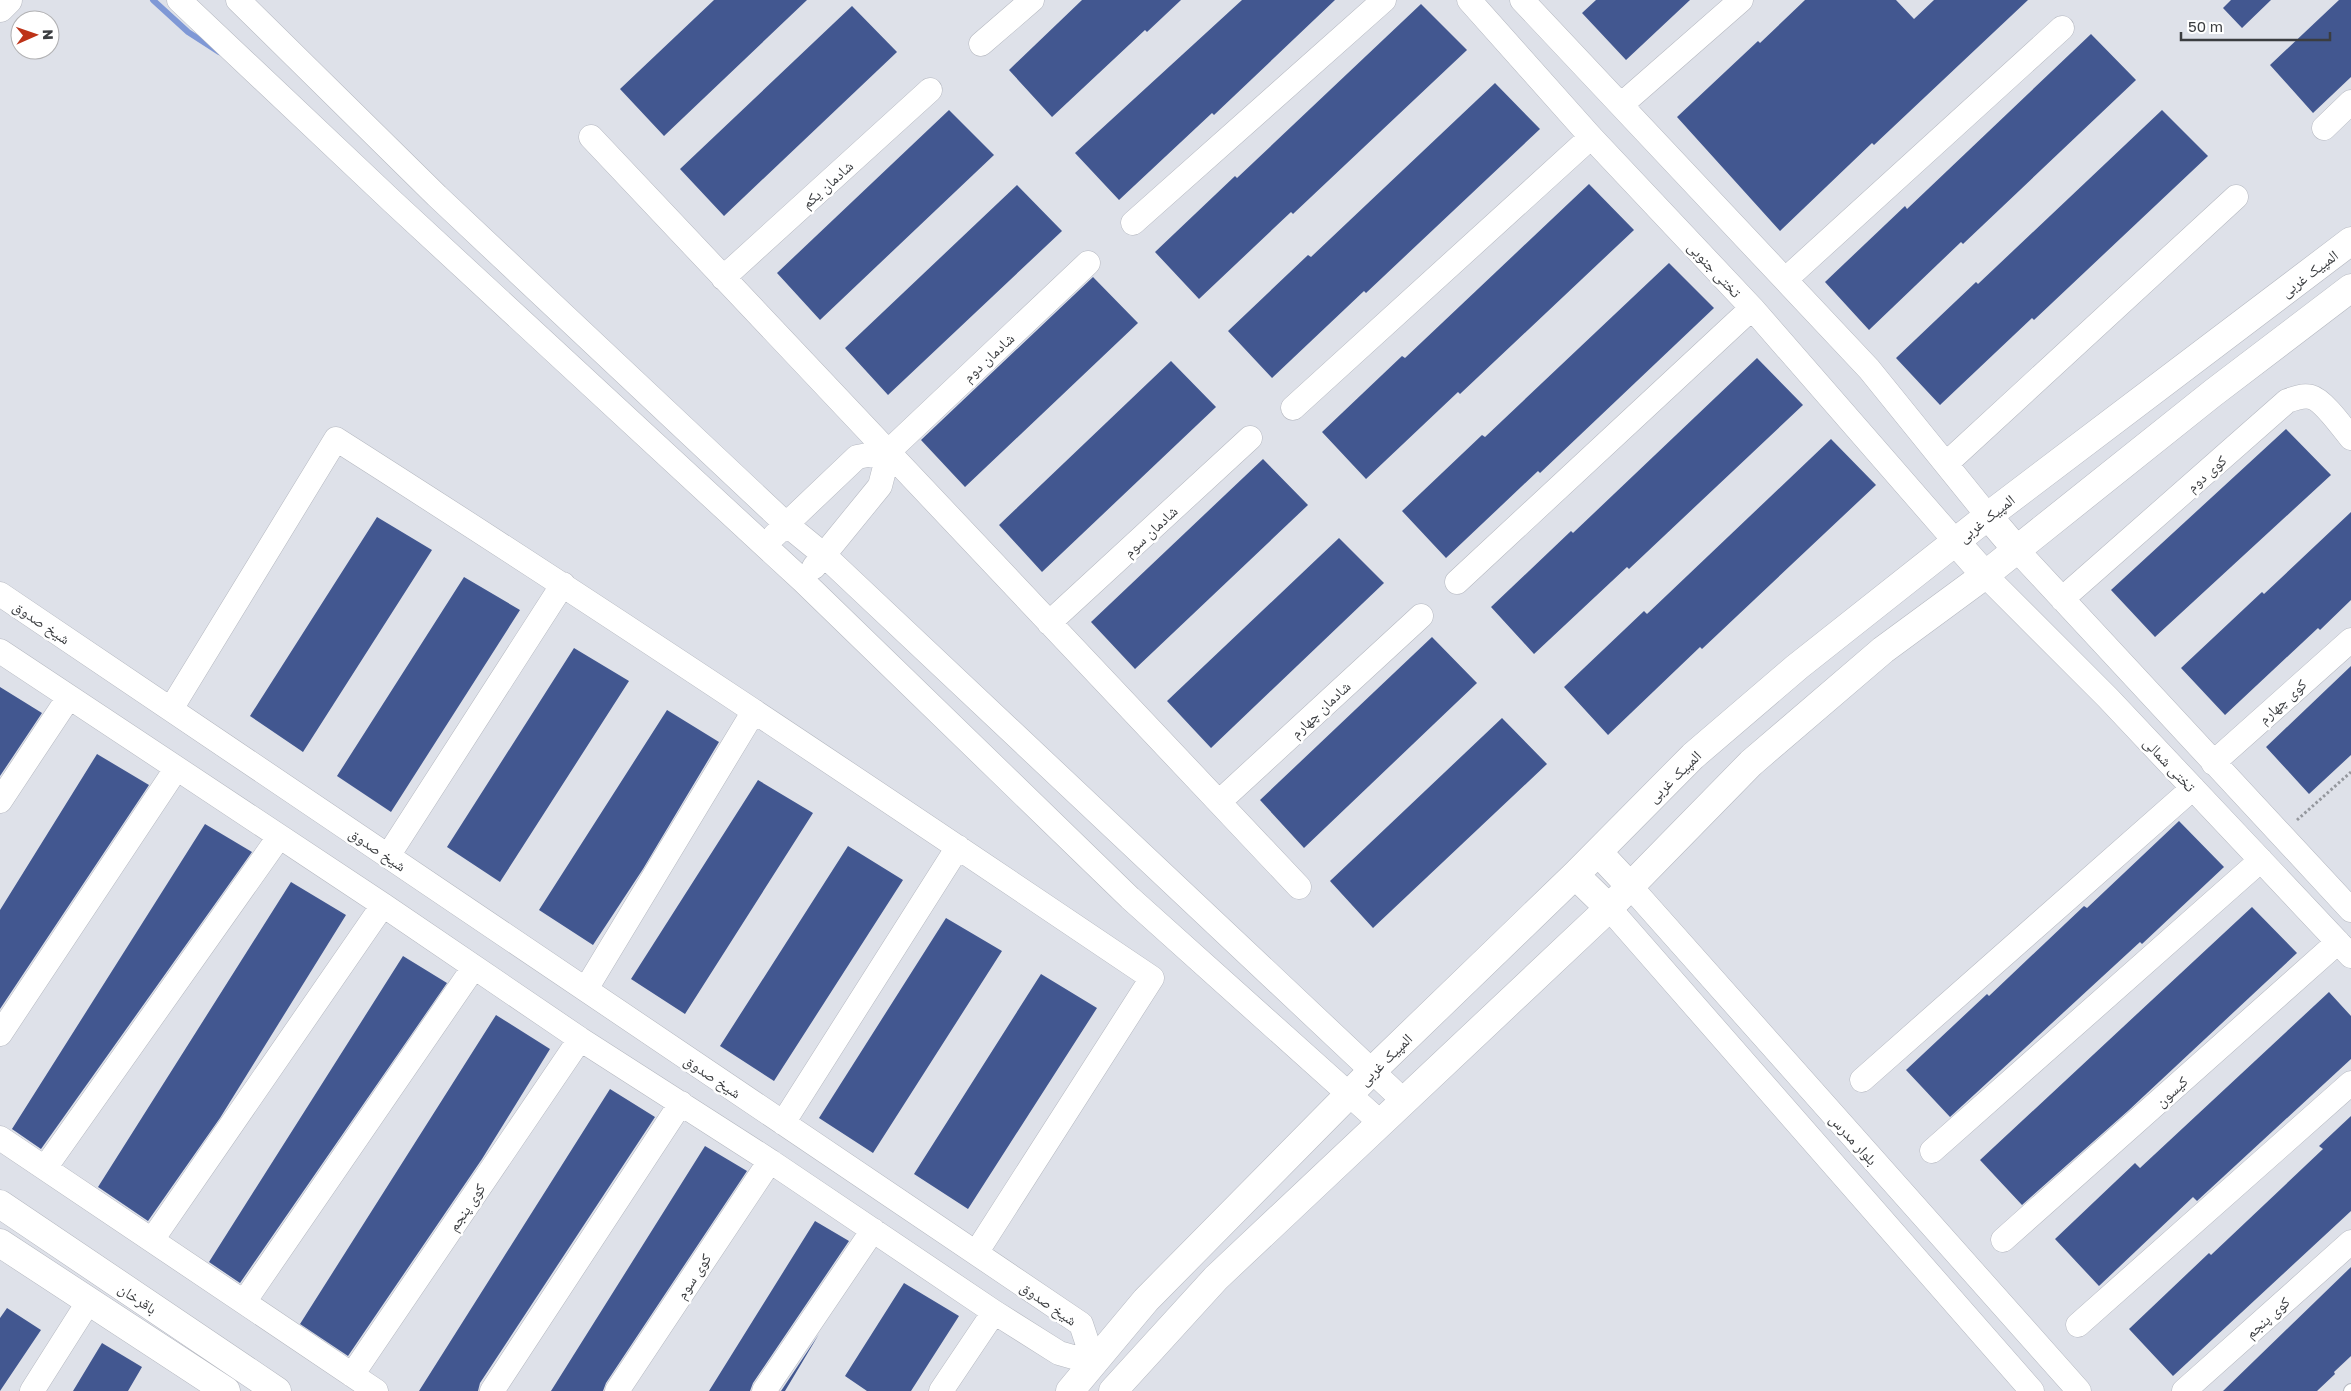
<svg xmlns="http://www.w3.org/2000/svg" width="2351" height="1391" viewBox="0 0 2351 1391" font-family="'Golos Text','Noto Naskh Arabic',sans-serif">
	<rect width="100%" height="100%" fill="#dee1e9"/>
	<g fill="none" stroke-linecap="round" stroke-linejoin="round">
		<path stroke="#7f98d6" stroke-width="6" d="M153,0l35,32 31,20"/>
	</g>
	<path fill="#425790" d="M714,0h93l-143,136 -44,-47z
		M1082,0h99l-34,32 -2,-2 -93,87 -43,-47z
		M1242,0h93l-121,115 -2,-2 -93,87 -44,-47z
		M1596,0h94l-64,60 -44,-47z
		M1805,0h91l18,19 20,-19h94l-154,145 -2,-2 -92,88 -103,-114 81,-76 2,2z
		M2231,0h40l-29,28 -19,-20z
		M2339,0h12v77l-38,36 -43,-48z
		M1421,4l46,46 -174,164 -2,-2 -92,87 -44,-47 80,-76 2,2z
		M852,6l45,46 -173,164 -44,-47z
		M2091,34l45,46 -173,164 -2,-2 -92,88 -44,-48 80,-76 2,3z
		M1495,83l45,46 -174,164 -2,-2 -92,87 -44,-47 80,-76 3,2z
		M949,110l45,45 -174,165 -43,-47z
		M2162,110l46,46 -174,164 -2,-2 -92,87 -44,-47 80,-76 2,2z
		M1589,184l45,46 -174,164 -2,-2 -92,87 -44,-47 80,-76 3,2z
		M1017,185l45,46 -174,164 -43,-47z
		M1669,263l45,45 -174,165 -2,-2 -92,87 -44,-47 80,-76 3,2z
		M1093,277l45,46 -173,164 -44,-47z
		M1757,358l46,47 -174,164 -2,-2 -93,87 -43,-47 80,-76 2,2z
		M1171,361l45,46 -174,165 -43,-47z
		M2286,429l45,46 -176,162 -44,-47z
		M1831,439l45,46 -174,164 -2,-2 -92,88 -44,-48 80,-76 3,3z
		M1263,459l45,46 -173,164 -44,-47z
		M2351,512v88l-31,30 -2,-2 -93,87 -44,-47 81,-76 2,2z
		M377,517l55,33 -129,202 -53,-36z
		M1339,538l45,45 -173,165 -44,-47z
		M464,577l56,33 -129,202 -54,-36z
		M1432,637l45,46 -173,165 -44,-48z
		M574,648l55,33 -129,201 -53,-35z
		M2351,666v89l-42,39 -43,-47z
		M0,687l42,26 -42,63z
		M667,710l52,32 -76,127 -50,76 -54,-35z
		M1502,718l45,46 -174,164 -43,-47z
		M97,754l52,31 -149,224v-99z
		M758,780l55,33 -128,201 -54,-35z
		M2179,821l45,46 -82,77 -2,-2 -190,175 -44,-47 81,-76 2,2 95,-90 3,2z
		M205,824l47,28 -211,297 -29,-20z
		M848,846l55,34 -129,201 -54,-35z
		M291,882l55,33 -126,203 -72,103 -50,-34z
		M2252,907l45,46 -168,157 -107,95 -42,-45z
		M946,918l56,33 -129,202 -54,-35z
		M403,956l44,27 -207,300 -31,-21z
		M1041,974l56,34 -129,201 -54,-35z
		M2329,992l22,24v43l-154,142 -4,-4 -94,89 -44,-47 80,-76 5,5z
		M496,1015l54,34 -68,110 -134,197 -48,-32z
		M610,1089l45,28 -175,266 -2,8h-59z
		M2351,1116v95l-178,165 -44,-47 80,-76 2,2 112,-106 -4,-3z
		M705,1146l42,25 -141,212 -3,8h-52z
		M815,1221l34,20 -96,142 -3,8h-41z
		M2351,1267v89l-17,16 1,2 -18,17h-94z
		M904,1283l55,33 -48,75h-44l-22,-15z
		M7,1308l34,22 -41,61v-73z
		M819,1334l-34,57h-4z
		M102,1343l40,24 -14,24h-55z"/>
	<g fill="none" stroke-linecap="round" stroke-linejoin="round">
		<defs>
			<path id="lane" d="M2350,1391l1,-1"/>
			<path id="street" d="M179,0l215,203 408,377 328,318 251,225
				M238,0l199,196 349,328 38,31 580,546
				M1469,0l122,137 161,171 204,234
				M1522,0l347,369 119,147
				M981,44l51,-44
				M1621,105l120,-105
				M2324,128l27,-26
				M591,137l708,750
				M1133,223l251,-223
				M723,278l207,-188
				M1786,279l276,-251
				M1293,408l298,-271
				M889,451l199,-188
				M1947,463l289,-266
				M775,535l82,-78 32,-6
				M2017,550l334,360
				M814,567l66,-81 9,-35
				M1985,575l123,123 243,258
				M1457,582l295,-274
				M0,594l1081,730 13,39
				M2062,599l225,-198c8,-3 16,-6 24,-4 12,3 32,31 40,41
				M1049,623l201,-185
				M0,651l383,254 197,134 190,122 224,151 65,41 35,10
				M171,709l165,-270c275,175 546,357 816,539l-176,275
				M2213,763l138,-123
				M0,801l69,-104
				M1219,802l202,-186
				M388,856l175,-272
				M1630,886l449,505
				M1609,908l423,483
				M586,989l168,-278
				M0,1034l176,-265
				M1862,1080l331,-292
				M783,1123l175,-276
				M0,1138l376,253
				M1932,1151l329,-291
				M45,1168l234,-331
				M152,1240l231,-335
				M2003,1240l335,-298
				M244,1302l230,-335
				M2078,1325l273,-242
				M352,1375l228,-336
				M32,1391l57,-90
				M492,1391l189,-288
				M617,1391l153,-230
				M764,1391l109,-161
				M941,1391l53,-79
				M2184,1391l167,-149"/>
			<path id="secondary" d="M0,8l8,-8
				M1988,516l29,34
				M1956,542l29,33
				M1598,852l32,34
				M1575,875l34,33
				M0,1204l277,187
				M0,1243l226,148
				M1070,1391l76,-91 226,-229 203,-196 118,-119 104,-89 191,-151 363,-275
				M1113,1391l103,-113 393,-370 142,-145 132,-113 102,-75 228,-182 138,-105"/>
		</defs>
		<use href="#lane" stroke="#b5b8c0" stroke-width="14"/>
		<use href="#street" stroke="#b5b8c0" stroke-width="25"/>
		<use href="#secondary" stroke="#b5b8c0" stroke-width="29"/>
		<path stroke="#94979d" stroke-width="3" stroke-dasharray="2.5 2.5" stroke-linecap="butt" d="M2297,820l54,-48"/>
		<use href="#lane" stroke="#fff" stroke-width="12"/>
		<use href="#street" stroke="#fff" stroke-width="24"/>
		<use href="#secondary" stroke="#fff" stroke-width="28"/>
	</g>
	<g text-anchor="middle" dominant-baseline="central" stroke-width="5" stroke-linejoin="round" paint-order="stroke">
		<g font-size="15" fill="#3b3d40" stroke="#fff">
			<text transform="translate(827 184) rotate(-42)">شادمان یکم</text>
			<text transform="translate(1715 269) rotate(47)">تختی جنوبی</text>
			<text transform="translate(2309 273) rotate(-37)">المپیک غربی</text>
			<text transform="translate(988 357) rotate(-43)">شادمان دوم</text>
			<text transform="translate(2206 473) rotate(-41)">کوی دوم</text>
			<text transform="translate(1986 518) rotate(-38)">المپیک غربی</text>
			<text transform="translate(1150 531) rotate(-43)">شادمان سوم</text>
			<text transform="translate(42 622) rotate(34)">شیخ صدوق</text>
			<text transform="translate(2282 701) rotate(-42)">کوی چهارم</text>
			<text transform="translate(1320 709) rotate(-43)">شادمان چهارم</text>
			<text transform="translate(2170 764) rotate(47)">تختی شمالی</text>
			<text transform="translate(1674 776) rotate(-44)">المپیک غربی</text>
			<text transform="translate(378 849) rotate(34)">شیخ صدوق</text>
			<text transform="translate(1385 1059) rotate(-44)">المپیک غربی</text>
			<text transform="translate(713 1076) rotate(34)">شیخ صدوق</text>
			<text transform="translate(2171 1091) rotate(-42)">کیسون</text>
			<text transform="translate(1854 1139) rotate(48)">بلوار مدرس</text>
			<text transform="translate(466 1207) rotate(-56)">کوی پنجم</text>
			<text transform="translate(693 1276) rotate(-57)">کوی سوم</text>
			<text transform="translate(138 1298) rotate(34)">باقرخان</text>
			<text transform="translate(1049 1303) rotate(35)">شیخ صدوق</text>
			<text transform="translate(2267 1317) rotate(-42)">کوی پنجم</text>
		</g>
	</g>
	<g transform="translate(35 35) rotate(88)"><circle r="24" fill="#ffffff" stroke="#b1b1b3"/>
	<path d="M0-4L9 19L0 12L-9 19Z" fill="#bd3218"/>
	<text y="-8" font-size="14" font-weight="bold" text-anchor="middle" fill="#3b3d40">N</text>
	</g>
	<path d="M2181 32v8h149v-8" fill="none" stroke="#3b3d40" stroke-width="2.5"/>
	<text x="2188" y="32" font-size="15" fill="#3b3d40" stroke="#ffffff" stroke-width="4" paint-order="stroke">50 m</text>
</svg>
